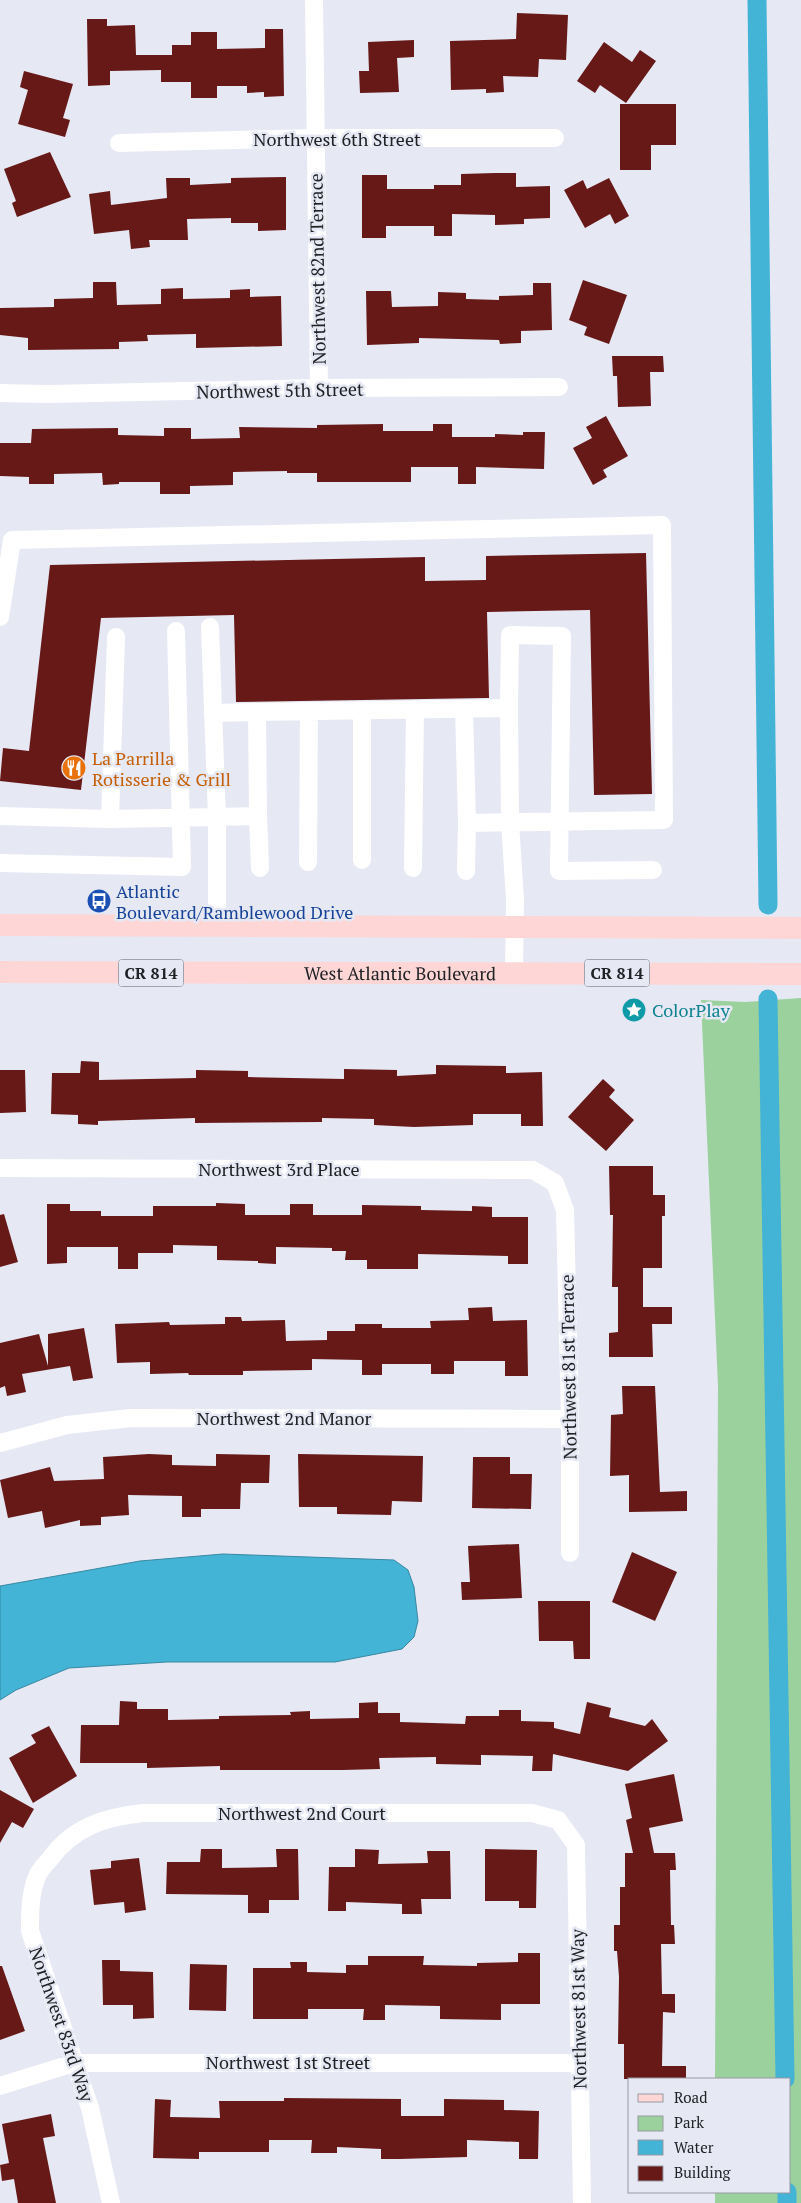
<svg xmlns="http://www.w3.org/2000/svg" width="801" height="2203" viewBox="0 0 801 2203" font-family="'PT Serif',serif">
	<rect width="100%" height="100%" fill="#e6e8f4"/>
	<path fill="#9bd19c" d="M801,998v1205h-86v-11h75v-113h-75l3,-693 -17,-386 44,2z"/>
	<path fill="#43b3d6" stroke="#3988a1" d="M223,1554l171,6 14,10 6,17 4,34 -4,16 -12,12 -67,13h-168l-98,6 -53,22 -16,10v-114l140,-25z"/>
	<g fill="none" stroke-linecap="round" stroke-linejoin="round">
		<path stroke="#43b3d6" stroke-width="19" d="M757,0l11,905
			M768,999l17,1080
			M787,2192v11"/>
	</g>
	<path fill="#671917" d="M517,13l51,2 -2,45 -27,-1 -1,18 -35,-1 1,16 -18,1v-4l-35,1 -1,-49 66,-2z
		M87,19h20v7l28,-1 1,30h36v-10h19v-13h26v17l48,-1v-19h18l1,67 -20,1v-5l-17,1v-7h-30v12h-26v-16h-30v-12l-51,1v14l-22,1z
		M414,40v17l-17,1 2,34 -39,1 -1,-22h10l-1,-29z
		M604,42l28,20 8,-12 16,11 -30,42 -26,-18 -5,8 -18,-12z
		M24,71l49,13 -10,34 7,2 -5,17 -47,-13 10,-34 -8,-3z
		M620,104h56v41h-25v25h-31z
		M50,152l21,45 -54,20 -5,-14 4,-2 -12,-32z
		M495,173h21v14l34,-1v32l-26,1v5l-29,1v-10l-43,-1v22h-18v-10h-48v12h-24v-63h25v14h47v-4h27v-11z
		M286,177v53l-28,1v-8h-27v-5l-44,1 1,21h-39l1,7 -19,2 -2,-19 -35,4 -5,-40 21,-3 1,14 56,-7 -1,-20h24v7l41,-2v-5z
		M609,178l20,38 -14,8 -5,-10 -25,14 -21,-38 19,-10 4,9z
		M583,280l44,15 -18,49 -25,-9 3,-8 -18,-7z
		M93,282h23l1,23 44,-1v-15l22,-1v11l47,-1v-8l20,-1v8l31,-1 1,50 -86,2v-14l-49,1 1,6 -29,1v7l-91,1v-12l-28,-3v-27l54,-1v-8l39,-1z
		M533,283h18l1,47 -31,1v12l-21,1 -1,-4 -80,-2v5l-52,2 -1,-54h25l1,16 46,-1v-14l28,1v6l33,1v-4l34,-1z
		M612,356h51l1,16h-14l1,34 -33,1 -1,-31h-4z
		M606,416l22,40 -25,14 4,7 -14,8 -20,-37 19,-10 -6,-11z
		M383,424v7h50v-7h19v13h43v-3l28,1v-3h22l-1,37 -68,-2v17h-18v-17h-47v15h-94v-9h-30v-2l-54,1v13l-43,1v8h-30v-12h-41v2l-16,1 -1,-12 -48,1v10h-25v-7l-29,-1v-33h31l1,-14 86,-1v7l46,1v-8h27v11l49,-1 -1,-11 78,1v-3z
		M646,553l6,241 -58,1 -4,-185 -103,2 2,86h-3l-250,4 -2,-87 -133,3 -20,172 -81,-9 3,-33 26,3 21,-186 375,-8v24l61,-1v-24z
		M81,1061l18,1v18l97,-2v-8l52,1v6l96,2v-10l53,1v6l39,-2v-9l70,1v7l36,-1 1,54h-22v-12h-48v11l-59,2 -40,-2v-6l-52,-1v4l-127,1v-5l-97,3v4l-20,-1v-9l-27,-1 1,-41h28z
		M0,1070h25l1,42 -26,1z
		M603,1079l12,11 -6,7 25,23 -28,31 -38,-34z
		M609,1166h44v29h12v21h-3v52h-19v39h29v17h-20l1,33h-44v-24l9,-1v-45h-6l1,-72h-3z
		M216,1203l29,1v11h45v-11h23v11h49v-10l59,1v4l51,1v-5l20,1v10h36v47h-20v-8l-90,-2v15h-51v-9h-22l1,-9h-14v-3l-56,-1v17l-18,-1v-2l-41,-1v-14l-44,-1v8h-35v16h-20v-22h-51v16l-20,1v-60h23v7h31v5h52v-10h63z
		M4,1214l14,48 -18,5v-52z
		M492,1307l1,14 34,-1 1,56h-23v-15h-51v13h-23v-10h-49v11h-20v-15l-50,-1v11l-69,1v4h-54l-1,-2 -38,1v-12l-33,1 -2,-39 54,-2 1,3 55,-1v-7h16l1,4 43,-1 1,21 41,-1v-9h28v-7h27v4h49l-1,-7 39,-1 -1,-12z
		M84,1328l9,50 -20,3 -3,-15 -48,8 4,18 -19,4 -2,-10 -5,2v-45l39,-9 9,32v-32z
		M622,1386h33l5,106 27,-1v20l-58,1v-37l-19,1 1,-61 12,-1z
		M149,1454l23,1v10l44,1v-12l54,1 -1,28h-28l-1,26h-39v8h-19v-21l-54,-1 1,20 -28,2v8l-21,1v-6l-35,8 -3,-17 -34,7 -8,-38 50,-13 4,14 50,-2 -1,-22z
		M298,1454l125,2 -1,46 -30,-1 -1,14 -54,-1v-7h-38z
		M473,1457h37v17h22l-1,35 -59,-1z
		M519,1544l3,54 -60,2 -1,-18h9l-2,-36z
		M632,1552l45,20 -22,49 -43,-19z
		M538,1601h52v58h-16l-1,-18h-34z
		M120,1701l17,1v7h31v11l51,-1v-3l72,-1 -1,-3 20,-1v8l49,-1v-15l19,-1v11h22v9l65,2 1,-8h33v-6h22v11l33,1v6l26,6 7,-32 24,6 -2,9 36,9 7,-7 16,22 -40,30 -75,-17 -1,17h-20l1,-15 -52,-1v10l-45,-1v-7l-57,1 1,11 -37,1h-123v-4l-73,2v-5h-67l1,-38h38z
		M49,1726l28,50 -44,27 -24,-45 27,-15 -5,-8z
		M674,1774l9,47 -34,7 5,25h21l1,17h-6l1,55h3l1,19h-14l1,50h13v19l-12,-1 -1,54h24v13h-62v-35h-6l1,-67 -2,-26h-3v-26h6v-38h5v-34h8l-7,-33 6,-2 -7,-34z
		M0,1790l34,19 -11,19 -11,-6 -12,21z
		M201,1849h21v19l55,-1 -1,-18h22l1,51h-30v13h-21v-18l-82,-1 1,-32h33z
		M355,1849l24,1 -1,14 50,-1 -1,-12h23l1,48h-30l1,15h-20v-10l-56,-2v9h-18l1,-44h26z
		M485,1849l52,1 -1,58h-17v-7h-34z
		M139,1858l7,52 -21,3 -1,-11 -30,3 -4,-35 21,-2v-7z
		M518,1953h22v51h-39v16l-61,-1v-13l-55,-1v15h-22l1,-11h-56v10h-55v-51h38l-1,-6h17v10l39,1v-8h22v-9h56l-1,9 54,1v-3l41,-1z
		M102,1960h18v11l33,1 1,46 -21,1v-14h-30z
		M190,1964l37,1 -1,46 -37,-1z
		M0,1966h2l23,65 -25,9z
		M284,2098l117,1v17h43v-17l60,1v10l35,1 -1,48h-19v-17l-52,-2v17l-67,2h-19v-10l-44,-2v6h-26l1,-13h-43v12h-70v7l-46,-1 2,-59 16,1 -1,17 50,1 -1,-17h65z
		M51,2114l4,22 -12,2 13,65h-38l-4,-24 -12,2 -2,-16 9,-2 -7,-39z"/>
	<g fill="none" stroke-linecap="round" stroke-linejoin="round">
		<path stroke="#fff" stroke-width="18" d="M314,0l5,388
			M119,143l196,-5h240
			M0,393l48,1 271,-6 240,-1
			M0,617l12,-77 650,-15 2,295 -197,3 -3,-114
			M509,708l1,114 5,78 -1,74
			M213,713l44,-1
			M0,816l110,3 6,-182
			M258,816l2,52
			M110,819l107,-2 -7,-190
			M362,860v-149
			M308,862l1,-150
			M0,863l182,4 -6,-236
			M413,868l2,-158
			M466,871l1,-48
			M217,926v-109l41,-1 -1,-104 252,-4 1,-73 52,1 -3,235 94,-1
			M0,1168l533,2 22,13 10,27 5,209v134
			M0,1443l67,-18 64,-7 439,1
			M0,2086l74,-23h505
			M111,2203l-21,-95 -60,-177c0,-18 0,-40 8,-57 3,-5 8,-11 12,-15 23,-32 55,-42 93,-46h389l26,7 18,25 6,358"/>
		<g stroke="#fed6d6" stroke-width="22">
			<path d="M0,925l801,3"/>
			<path id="s1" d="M0,972l801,2"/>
		</g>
	</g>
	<defs>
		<symbol id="restaurant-disc" viewBox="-11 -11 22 22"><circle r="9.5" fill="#e8710a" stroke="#e6e8f4"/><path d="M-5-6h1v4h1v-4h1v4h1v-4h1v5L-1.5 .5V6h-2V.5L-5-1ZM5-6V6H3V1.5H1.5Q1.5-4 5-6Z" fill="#fff"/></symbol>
		<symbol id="bus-disc" viewBox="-11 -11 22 22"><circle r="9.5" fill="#1a4fb4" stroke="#e6e8f4"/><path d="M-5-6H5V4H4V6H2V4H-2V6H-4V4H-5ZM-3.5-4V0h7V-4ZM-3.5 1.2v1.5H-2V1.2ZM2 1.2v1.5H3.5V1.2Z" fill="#fff"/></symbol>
		<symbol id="sight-disc" viewBox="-11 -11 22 22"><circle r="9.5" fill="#0f9aa8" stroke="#e6e8f4"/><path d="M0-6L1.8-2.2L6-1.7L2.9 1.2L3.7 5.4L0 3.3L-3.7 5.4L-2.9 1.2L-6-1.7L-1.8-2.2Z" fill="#fff"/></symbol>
	</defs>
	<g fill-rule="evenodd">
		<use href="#restaurant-disc" x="60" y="754" width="28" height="28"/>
		<use href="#bus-disc" x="85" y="887" width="28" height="28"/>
		<use href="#sight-disc" x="620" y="996" width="28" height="28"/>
	</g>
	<g text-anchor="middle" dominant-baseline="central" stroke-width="5" stroke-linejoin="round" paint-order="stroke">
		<g fill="#e6e8f4" stroke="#5c5d64" stroke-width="1">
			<rect x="118.5" y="959.5" width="65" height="27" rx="4"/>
			<rect x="584.5" y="959.5" width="65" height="27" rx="4"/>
		</g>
		<g font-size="16" font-weight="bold" fill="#212226">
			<text x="151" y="973">CR 814</text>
			<text x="617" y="973">CR 814</text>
		</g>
		<g font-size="18" fill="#212226" stroke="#e6e8f4">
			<text x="337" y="139">Northwest 6th Street</text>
			<text transform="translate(317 269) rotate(-91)">Northwest 82nd Terrace</text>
			<text transform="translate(280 390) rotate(-1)">Northwest 5th Street</text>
			<text stroke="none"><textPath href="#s1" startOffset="400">West Atlantic Boulevard</textPath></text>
			<text x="279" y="1169">Northwest 3rd Place</text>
			<text transform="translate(568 1367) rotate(-91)">Northwest 81st Terrace</text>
			<text x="284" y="1418">Northwest 2nd Manor</text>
			<text x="302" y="1813">Northwest 2nd Court</text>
			<text transform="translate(578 2009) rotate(-91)">Northwest 81st Way</text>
			<text transform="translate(62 2024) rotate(71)">Northwest 83rd Way</text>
			<text x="288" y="2062">Northwest 1st Street</text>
		</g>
		<g font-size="18" fill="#c56008" stroke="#e6e8f4" text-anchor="start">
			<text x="92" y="758">La Parrilla<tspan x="92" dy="21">Rotisserie &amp; Grill</tspan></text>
		</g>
		<g font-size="18" fill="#164399" stroke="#e6e8f4" text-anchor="start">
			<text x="116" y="891">Atlantic<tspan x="116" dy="21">Boulevard/Ramblewood Drive</tspan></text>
		</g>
		<g font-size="18" fill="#0d838f" stroke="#e6e8f4" text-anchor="start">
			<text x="652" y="1010">ColorPlay</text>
		</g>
	</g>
	<rect x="628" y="2078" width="162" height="115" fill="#e6e8f4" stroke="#9799a2"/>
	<rect x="638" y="2094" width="25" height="8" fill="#fed6d6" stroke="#9799a2"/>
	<text x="674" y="2103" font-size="15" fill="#212226">Road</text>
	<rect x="638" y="2116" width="25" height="15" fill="#9bd19c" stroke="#9799a2"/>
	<text x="674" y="2128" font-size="15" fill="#212226">Park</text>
	<rect x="638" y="2140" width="25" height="15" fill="#43b3d6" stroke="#9799a2"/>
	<text x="674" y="2153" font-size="15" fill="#212226">Water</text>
	<rect x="638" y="2166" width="25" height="15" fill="#671917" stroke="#9799a2"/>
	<text x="674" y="2178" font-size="15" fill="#212226">Building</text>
</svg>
